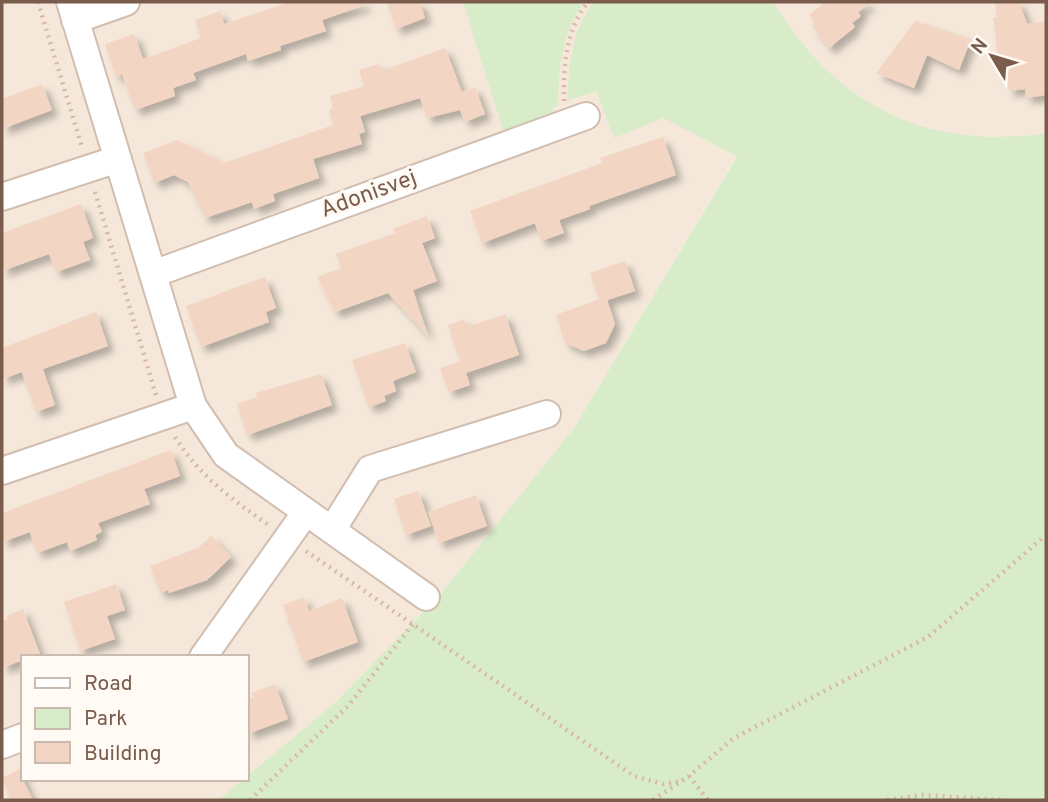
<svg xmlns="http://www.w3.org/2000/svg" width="1048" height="802" viewBox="0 0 1048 802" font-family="Overpass,sans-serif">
	<defs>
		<filter id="shadow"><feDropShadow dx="6" dy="6" stdDeviation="3.5" flood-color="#0004"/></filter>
	</defs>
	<rect width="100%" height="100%" fill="#fdf6ec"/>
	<path fill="#f5e8da" d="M2,2h1044v131l-51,6 -29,-2 -37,-7 -34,-14 -158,39 -163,273 -132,164 -107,111 -88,73v-119h-224v122h220l-25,21h-216z"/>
	<path fill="#d8ecc9" d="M463,2h121c-22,30 -25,67 -26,104l-6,2 4,13 -50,19z
		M594,2h179c63,103 153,149 273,131v667h-828l117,-97 107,-111 132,-164 163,-272 -74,-38 -49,20 -18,-47 -29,10c2,-36 4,-70 27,-99z"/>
	<path fill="#f3d5c3" filter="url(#shadow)" d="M289,2h76v3l-43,15 4,11 -46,15 1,4 -33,11 -2,-7 -53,19 3,7 -23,8 2,8 -40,14 -13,-36 -6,3 -11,-33 29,-10 9,25 58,-21 -6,-18 25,-9 4,13z
		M387,2h33l5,16 -29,11z
		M825,2h46l-13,10 3,4 -9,7 3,4 -26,21 -16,-21 3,-3 -7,-9z
		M995,2h24l8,22 19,-3v74l-20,3 -1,-9 -16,2 -3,-15 -5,1 -8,-59 4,-1z
		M915,21l56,18 -12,31 -32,-15 -13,33 -38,-15z
		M445,48l17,44 13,-5 10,27 -20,8 -5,-12 -33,8 -7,-20 -60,18 5,16 -6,2 3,10 -49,15 6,19 -46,16 2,7 -21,8 -2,-7 -47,16 -17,-36 -14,-7 -20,8 -11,-30 34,-13 47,23 109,-38 -4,-15 4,-2 -3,-12 34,-10 -5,-16 20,-6 2,7z
		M42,84l10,26 -50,19v-30z
		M663,137l13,38 -87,31 1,3 -31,11 5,13 -23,8 -6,-18 -53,20 -12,-32 132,-48 -2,-5z
		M81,204l12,34 -10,4 7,18 -34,12 -7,-18 -47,17v-38z
		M427,216l8,22 -13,5 15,38 -24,9 15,46 -40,-43 -53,19 -18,-35 24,-9 -5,-14 59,-21 -2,-4z
		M625,261l10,30 -28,9 8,24 -9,19 -22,8 -19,-8 -9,-28 43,-16 -9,-26z
		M265,277l11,31 -10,4 3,10 -68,25 -15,-41z
		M96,312l12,34 -65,23 12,36 -19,7 -14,-40 -20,7v-31z
		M505,314l14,41 -53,18 4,12 -21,7 -9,-24 20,-7 -12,-36 16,-6 3,8z
		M405,343l11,29 -23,9 3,10 -12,5 2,5 -17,6 -17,-47z
		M321,374l11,31 -85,30 -10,-31 20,-7 -1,-4z
		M171,450l9,26 -36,13 6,15 -52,19 4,9 -7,3 2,5 -27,11 -3,-9 -30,11 -7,-21 -28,10v-29z
		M418,491l13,35 -25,9 -12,-36z
		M476,495l11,31 -48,17 -11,-31z
		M211,536l20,21 -24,23 -38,13 -1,-3 -8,3 -10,-27 48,-18z
		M116,584l9,26 -18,6 8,23 -35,12 -16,-49z
		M304,597l5,14 33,-13 16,44 -55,20 -20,-57z
		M23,609l18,48h-18v3l-21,8v-47l6,-2 -1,-3z
		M275,684l13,35 -41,15v-34l6,-3 -2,-4z
		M23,767v13l10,20h-22l-9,-22z"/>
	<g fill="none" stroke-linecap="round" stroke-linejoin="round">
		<defs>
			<path id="street" d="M70,2l123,404 33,49 200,142
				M75,20l51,-18
				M2,197l116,-38
				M153,274l433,-158
				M2,471l191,-65
				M332,530l38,-61 177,-55
				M203,657l103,-145
				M2,745l21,-8"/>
		</defs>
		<use href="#street" stroke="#d1beb0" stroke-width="30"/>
		<path stroke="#d9b8a5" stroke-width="4.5" stroke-dasharray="2 5" stroke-linecap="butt" d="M38,2l44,145
			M564,101c-1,-34 2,-72 24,-99
			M95,192l61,203
			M175,437c25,40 58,63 95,89
			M306,551l328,225 29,8 19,-3
			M689,776l19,24
			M250,800l99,-95 64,-81
			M653,800l36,-24 45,-38 194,-101 118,-102
			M887,800l35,-5 81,5"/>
		<use href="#street" stroke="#fff" stroke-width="26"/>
	</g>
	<g text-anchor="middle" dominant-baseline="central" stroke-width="6" stroke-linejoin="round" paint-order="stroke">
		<g font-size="23" fill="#7a5c4d" stroke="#fffaf3">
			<text transform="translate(369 195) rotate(-20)">Adonisvej</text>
		</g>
	</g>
	<rect width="1048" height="802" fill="none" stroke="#7a5c4d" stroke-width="7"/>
	<rect x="21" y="655" width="228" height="126" fill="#fffaf3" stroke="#cabbb1" stroke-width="2"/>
	<rect x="35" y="678" width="35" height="10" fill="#ffffff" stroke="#cabbb1" stroke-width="2"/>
	<text x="84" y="690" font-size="21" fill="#7a5c4d">Road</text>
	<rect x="35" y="708" width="35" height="21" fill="#d8ecc9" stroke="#cabbb1" stroke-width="2"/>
	<text x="84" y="725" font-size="21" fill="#7a5c4d">Park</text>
	<rect x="35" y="742" width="35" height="21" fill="#f3d5c3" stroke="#cabbb1" stroke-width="2"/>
	<text x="84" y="760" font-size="21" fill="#7a5c4d">Building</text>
	<g transform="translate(992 56) rotate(308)" stroke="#fffaf3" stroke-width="5" paint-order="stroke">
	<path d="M0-5L12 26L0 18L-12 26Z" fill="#7a5c4d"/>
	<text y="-10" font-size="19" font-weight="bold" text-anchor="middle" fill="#7a5c4d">N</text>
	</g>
</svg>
